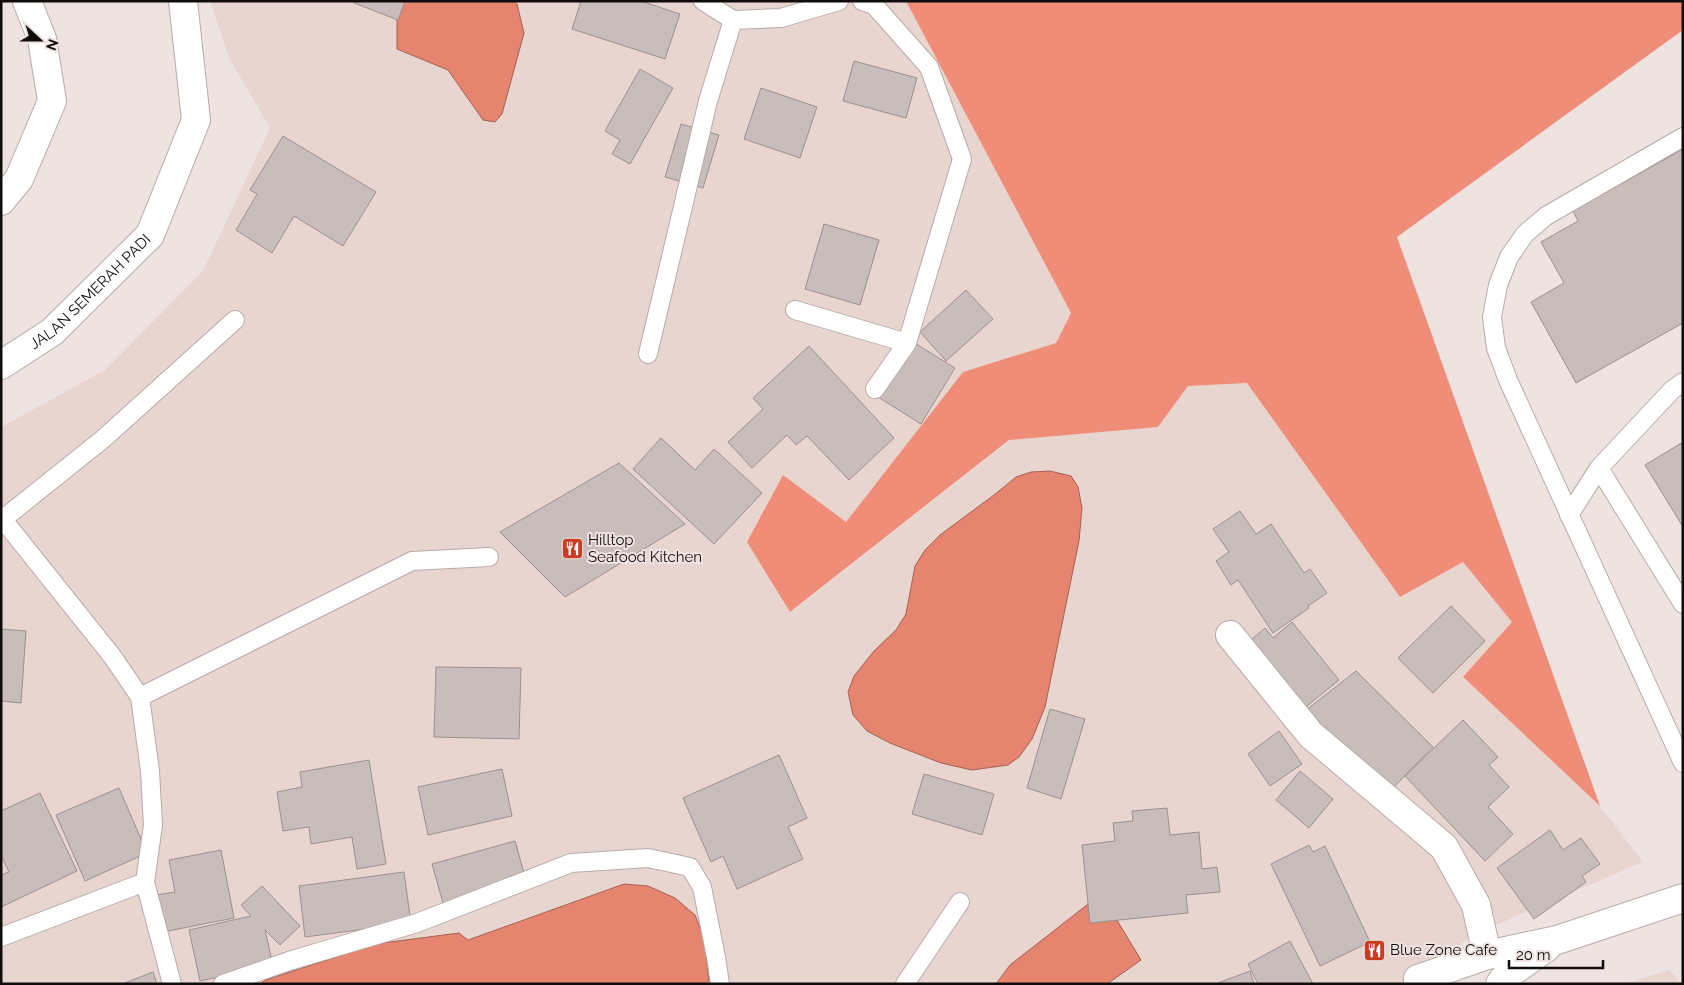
<svg xmlns="http://www.w3.org/2000/svg" width="1684" height="985" viewBox="0 0 1684 985" font-family="Raleway,sans-serif">
	<rect width="100%" height="100%" fill="#efe3e1"/>
	<path fill="#e9d5d0" d="M210,1h696l165,312 -15,30 -93,29 -117,151 -63,-48 8,137 219,-172 148,-13 30,-41 59,-3 153,214 63,-35 49,60 -49,56 137,128 43,56 -172,74 -58,48h-1412v-557l104,-57 98,-99 67,-143 -41,-70z
		M1669,970l13,14h-59z"/>
	<path fill="#ef8d78" d="M906,1h777v29l-286,207 203,569 -137,-129 49,-55 -49,-60 -63,35 -153,-214 -59,3 -30,41 -149,13 -219,172 -43,-70 36,-67 63,47 117,-150 93,-29 15,-30z"/>
	<path fill="#e5846f" stroke="#a56051" d="M403,1h110l4,3 7,29 -22,81 -7,8 -12,-2 -35,-50 -51,-21v-32z
		M1050,471l21,5 7,11 4,21 -3,33 -34,166 -13,32 -13,18 -11,8 -36,5 -31,-7 -51,-20 -23,-12 -14,-16 -5,-23 6,-16 20,-25 22,-21 10,-16 9,-48 10,-16 15,-15 54,-40 22,-18 15,-5z
		M624,884l24,2 27,12 20,17 10,26 4,43h-449l6,-4 109,-36 84,-11 9,7z
		M1092,901l20,11 29,48 -34,24h-111l14,-19z"/>
	<path fill="#c9bdbb" stroke="#9b908d" d="M355,1h50l-7,19 -44,-17z
		M581,1h60l39,13 -15,45 -93,-30z
		M854,61l63,17 -11,40 -63,-17z
		M640,69l33,19 -43,76 -18,-10 8,-14 -15,-9z
		M761,88l56,19 -17,51 -56,-19z
		M681,124l38,11 -16,53 -38,-11z
		M283,136l93,56 -33,54 -49,-30 -22,37 -36,-23 21,-36 -7,-4z
		M1683,149v174l-107,60 -45,-81 33,-19 -23,-41 37,-21 -5,-10z
		M824,224l55,16 -19,65 -55,-16z
		M966,290l27,29 -47,42 -26,-29z
		M913,342l42,26 -34,56 -43,-27z
		M809,346l85,92 -45,42 -42,-44 -11,9 -9,-10 -35,33 -24,-26 35,-33 -10,-11z
		M661,438l34,32 19,-21 48,44 -48,51 -81,-75z
		M1683,442v85l-38,-62z
		M619,463l66,61 -120,73 -65,-65z
		M1240,511l16,23 15,-10 33,49 6,-4 17,24 -19,13 1,2 -36,25 -35,-53 -7,5 -15,-24 13,-9 -16,-23z
		M1451,606l34,35 -52,52 -35,-35z
		M1292,622l47,58 -37,30 -58,-64 21,-18 8,10z
		M1,629l25,2 -5,72 -20,-2z
		M436,667l85,1 -2,71 -85,-2z
		M1356,671l77,76 -46,47 -82,-83z
		M1050,709l35,10 -24,80 -34,-11z
		M1463,720l35,37 -9,8 20,22 -21,20 25,27 -28,27 -80,-85z
		M1279,731l23,33 -32,22 -22,-32z
		M779,755l28,63 -19,9 15,32 -66,30 -14,-33 -12,6 -28,-64z
		M369,760l17,104 -29,5 -5,-32 -41,7 -2,-17 -26,4 -6,-39 25,-5 -2,-15z
		M502,769l10,47 -84,19 -10,-48z
		M1300,771l33,28 -24,29 -33,-28z
		M924,774l70,20 -12,41 -70,-21z
		M119,788l28,65 -62,28 -29,-66z
		M40,793l37,78 -76,36v-32l8,-3 -8,-17v-44z
		M1167,808l3,27 29,-3 3,37 15,-2 3,25 -34,3 2,18 -98,10 -8,-78 33,-4 -2,-18 20,-2 -1,-10z
		M1550,830l13,20 18,-12 19,26 -18,12 4,6 -52,37 -37,-51z
		M515,841l11,39 -83,23 -11,-39z
		M1309,845l4,7 12,-6 45,96 -50,24 -49,-102z
		M221,850l13,68 -71,14 -7,-37 19,-3 -6,-32z
		M404,872l7,51 -106,14 -6,-51z
		M262,886l38,40 -20,19 -15,-15 8,35 -73,16 -11,-51 62,-14 -10,-11z
		M1290,941l23,43h-55l-10,-20z
		M1250,971l4,13h-39z
		M153,972l4,12h-35z"/>
	<g fill="none" stroke-linecap="round" stroke-linejoin="round">
		<defs>
			<path id="service" d="M703,1l30,19 48,-2 58,-17
				M862,1l12,4 55,62 33,92 -55,184 -32,46
				M1683,137l-137,79 -21,18 -16,23 -11,28 -6,32 4,31 12,32 175,383
				M795,310l112,33
				M648,354l60,-253 25,-81
				M1599,468l84,136
				M1569,515l30,-47 73,-78 11,-8
				M1,517l111,139 28,41 10,74 3,54 -8,57 27,102
				M3,519l100,-80 132,-119
				M140,697l272,-136 77,-4
				M1,937l144,-55
				M223,984l66,-23 128,-38 154,-60 77,-5 42,9 12,20 14,70 4,27
				M905,984l55,-82"/>
			<g id="minor">
				<path d="M1,201l18,-22 33,-78 -10,-62 -15,-38"/>
				<path id="s1" d="M1,365l51,-33 98,-97 46,-115 -13,-119"/>
				<path d="M1230,635l81,100 133,112 32,58 11,50"/>
				<path d="M1418,979l69,-24 70,-15 126,-42"/>
				<path d="M1500,984l6,-8 41,-29"/>
			</g>
			<path id="tertiary" d="M1418,979l2,5"/>
		</defs>
		<use href="#service" stroke="#b6aba8" stroke-width="20"/>
		<use href="#minor" stroke="#b6aba8" stroke-width="30"/>
		<use href="#tertiary" stroke="#b6aba8" stroke-width="30"/>
		<use href="#service" stroke="#fff" stroke-width="18"/>
		<use href="#minor" stroke="#fff" stroke-width="28"/>
		<use href="#tertiary" stroke="#fff" stroke-width="28"/>
	</g>
	<defs>
		<symbol id="restaurant-square" viewBox="-11 -11 22 22"><rect x="-9" y="-9" width="18" height="18" rx="4" fill="#c83d22" stroke="#efe3e1"/><path d="M-5-6h1v4h1v-4h1v4h1v-4h1v5L-1.5 .5V6h-2V.5L-5-1ZM5-6V6H3V1.5H1.5Q1.5-4 5-6Z" fill="#fff"/></symbol>
	</defs>
	<g fill-rule="evenodd">
		<use href="#restaurant-square" x="560" y="536" width="25" height="25"/>
		<use href="#restaurant-square" x="1362" y="938" width="25" height="25"/>
	</g>
	<g text-anchor="middle" dominant-baseline="central" stroke-width="4" stroke-linejoin="round" paint-order="stroke">
		<g font-size="15" fill="#0f0c0b" stroke="#efe3e1">
			<text stroke="none"><textPath href="#s1" startOffset="116">JALAN SEMERAH PADI</textPath></text>
		</g>
		<g font-size="15" fill="#0f0c0b" stroke="#efe3e1" text-anchor="start">
			<text x="588" y="540">Hilltop<tspan x="588" dy="17">Seafood Kitchen</tspan></text>
			<text x="1390" y="950">Blue Zone Cafe</text>
		</g>
	</g>
	<rect width="1684" height="985" fill="none" stroke="#0f0c0b" stroke-width="5"/>
	<g transform="translate(40 40) rotate(111)" stroke="#efe3e1" stroke-width="4" paint-order="stroke">
	<path d="M0-4L9 19L0 12L-9 19Z" fill="#0f0c0b"/>
	<text y="-8" font-size="14" font-weight="bold" text-anchor="middle" fill="#0f0c0b">N</text>
	</g>
	<path d="M1509 960v8h94v-8" fill="none" stroke="#0f0c0b" stroke-width="2.5"/>
	<text x="1516" y="960" font-size="15" fill="#0f0c0b" stroke="#efe3e1" stroke-width="4" paint-order="stroke">20 m</text>
</svg>
